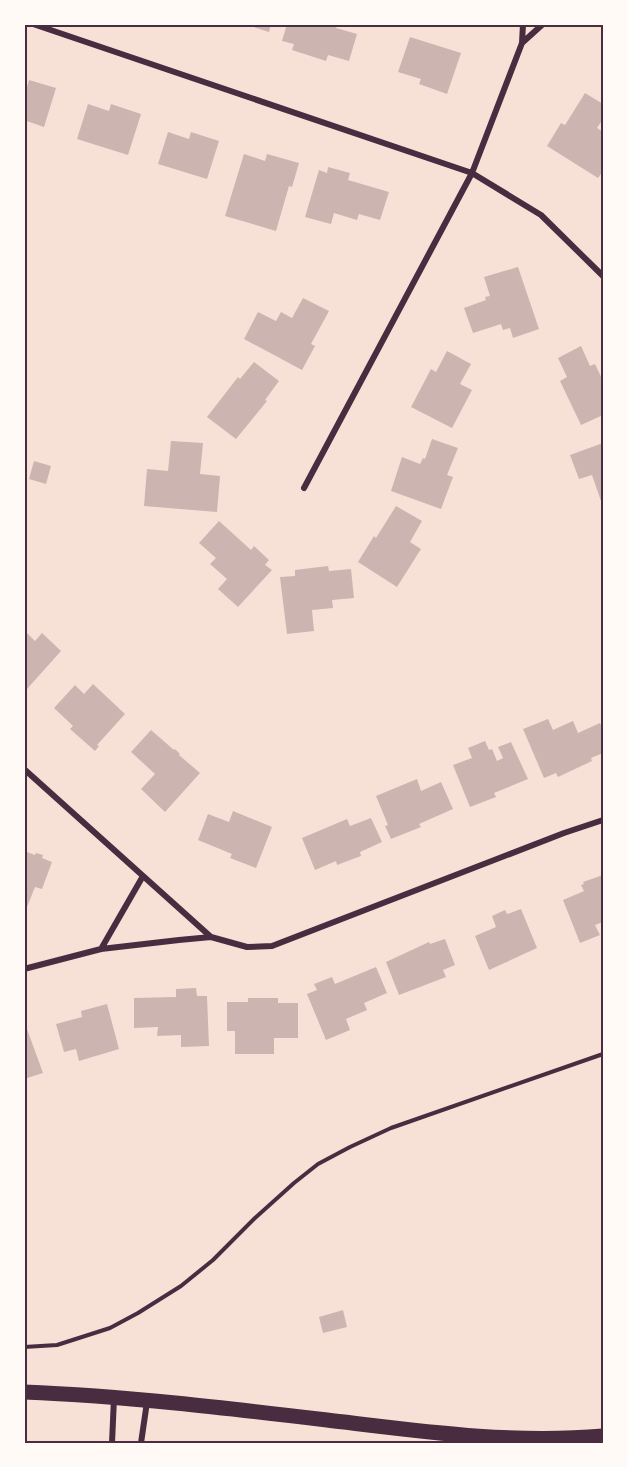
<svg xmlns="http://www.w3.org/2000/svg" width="627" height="1467" viewBox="0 0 627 1467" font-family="Quicksand,sans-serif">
	<rect width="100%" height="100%" fill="#f7e1d7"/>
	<path fill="#ccb4b1" d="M244,24h27l-2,8z
		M287,24h50l-1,4 21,6 -8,27 -21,-6 -2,6 -34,-11 2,-6 -12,-3z
		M410,37l51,16 -14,41 -28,-10 2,-5 -23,-7z
		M29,80l27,8 -12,39 -20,-7v-34l3,1z
		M585,93l18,11v15l-6,9 6,4v39l-5,7 -51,-32 14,-23 4,2z
		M88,104l21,7 2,-7 30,10 -13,41 -51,-16z
		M168,132l21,7 2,-7 28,9 -12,38 -49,-15z
		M244,154l21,7 2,-7 32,9 -7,24 -3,-1 -13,45 -51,-15z
		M328,167l22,6 -2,7 41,12 -9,28 -21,-6 -2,6 -23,-7 -3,11 -26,-7 14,-47 8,3z
		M518,267l21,62 -26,9 -3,-10 -7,2 -2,-6 -28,9 -9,-25 22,-8 -1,-3 5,-1 -6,-19z
		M303,298l26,13 -18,33 4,2 -13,24 -58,-31 14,-27 18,9 5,-9 11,6z
		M581,346l9,20 5,-2 8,17v34l-22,10 -21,-44 7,-4 -9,-19z
		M447,351l24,13 -11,20 12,6 -20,38 -41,-21 20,-38 5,3z
		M254,362l25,19 -14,19 2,1 -31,38 -29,-22 31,-40 2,2z
		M432,439l26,9 -11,27 6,2 -12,32 -50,-18 11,-34 18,7 3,-6 2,1z
		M171,441l32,2 -3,31 20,2 -3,36 -73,-6 3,-37 21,2z
		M603,443v58h-2l-9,-26 -13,4 -9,-24z
		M34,461l17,5 -5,18 -17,-5z
		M396,506l26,15 -12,21 11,7 -24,38 -39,-25 16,-26 2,2z
		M219,521l32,29 3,-4 15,14 -4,5 7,5 -34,37 -20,-18 9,-10 -17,-15 6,-6 -17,-15z
		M328,566l1,5 22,-2 3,29 -22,2 1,8 -21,2 2,21 -27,3 -7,-57 15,-1v-6z
		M24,630l11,11 7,-8 19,18 -34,38 -3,-3z
		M93,684l32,30 -28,31 2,1 -4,5 -25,-22 3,-3 -19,-18 21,-23 9,9z
		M548,719l5,11 20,-9 5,12 22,-10 3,7v23l-12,5 1,3 -34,16 -2,-4 -12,5 -21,-49z
		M151,730l23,20 1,-1 5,5 -1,1 21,18 -35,39 -24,-23 14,-15 -24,-22z
		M485,741l4,9 3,-1 5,12 6,-3 -5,-11 13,-5 17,37 -34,14 2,4 -26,10 -17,-42 19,-7 -4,-10z
		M417,779l4,12 20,-9 12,27 -34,15 2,3 -30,12 -6,-13 3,-1 -12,-29z
		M233,811l39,16 -16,41 -26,-10 2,-4 -34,-14 10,-26 21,8z
		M371,818l11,24 -22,10 1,4 -24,9 -1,-4 -21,9 -13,-32 45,-19 3,7z
		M24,851l11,4 1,-2 7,2 -1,3 10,4 -10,27 -7,-2 -8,20 -3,-1z
		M603,875v47l-8,3 5,10 -20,8 -17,-43 21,-9 -3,-6 3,-1 -1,-2z
		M521,909l16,39 -48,22 -14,-34 21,-9 -4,-11 13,-6 2,4z
		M445,939l10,26 -12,5 3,7 -47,18 -13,-33 43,-20 1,2z
		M376,967l11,26 -23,10 3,7 -21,9 4,11 -24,10 -19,-46 10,-4 -3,-6 18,-7 3,7z
		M196,988l1,8h10l2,50 -28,1v-12l-24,1 1,-9 -24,1v-30l42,-1v-8z
		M248,998h30v5h20v35h-24v16h-39v-23h-8v-29h21z
		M107,1004l12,45 -40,12 -3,-12 -12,3 -8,-28 26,-7 -1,-6z
		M27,1029l16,44 -19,6v-49z
		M343,1310l4,17 -24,6 -4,-16z"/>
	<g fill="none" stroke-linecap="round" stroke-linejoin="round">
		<path stroke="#4a2c40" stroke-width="4" d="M24,1347l33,-2 53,-17 28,-15 43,-27 32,-26 42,-42 39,-35 24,-19 32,-17 41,-19 212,-74"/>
		<path stroke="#4a2c40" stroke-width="6" d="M33,24l439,149 69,42 62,61
			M522,43l21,-19
			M304,488l168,-315 50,-130 1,-19
			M24,769l187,168
			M101,949l42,-73
			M24,969l77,-20 78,-9 32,-3 36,10 25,-1 292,-113 39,-13
			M112,1443l2,-45
			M141,1443l6,-41"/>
		<path stroke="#4a2c40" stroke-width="15" d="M24,1392c101,4 202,16 303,28 93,11 182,24 276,16"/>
	</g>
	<rect width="627" height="1467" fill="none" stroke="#fffaf5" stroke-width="51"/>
	<rect x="26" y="26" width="576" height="1416" fill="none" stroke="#4a2c40" stroke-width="2"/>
</svg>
